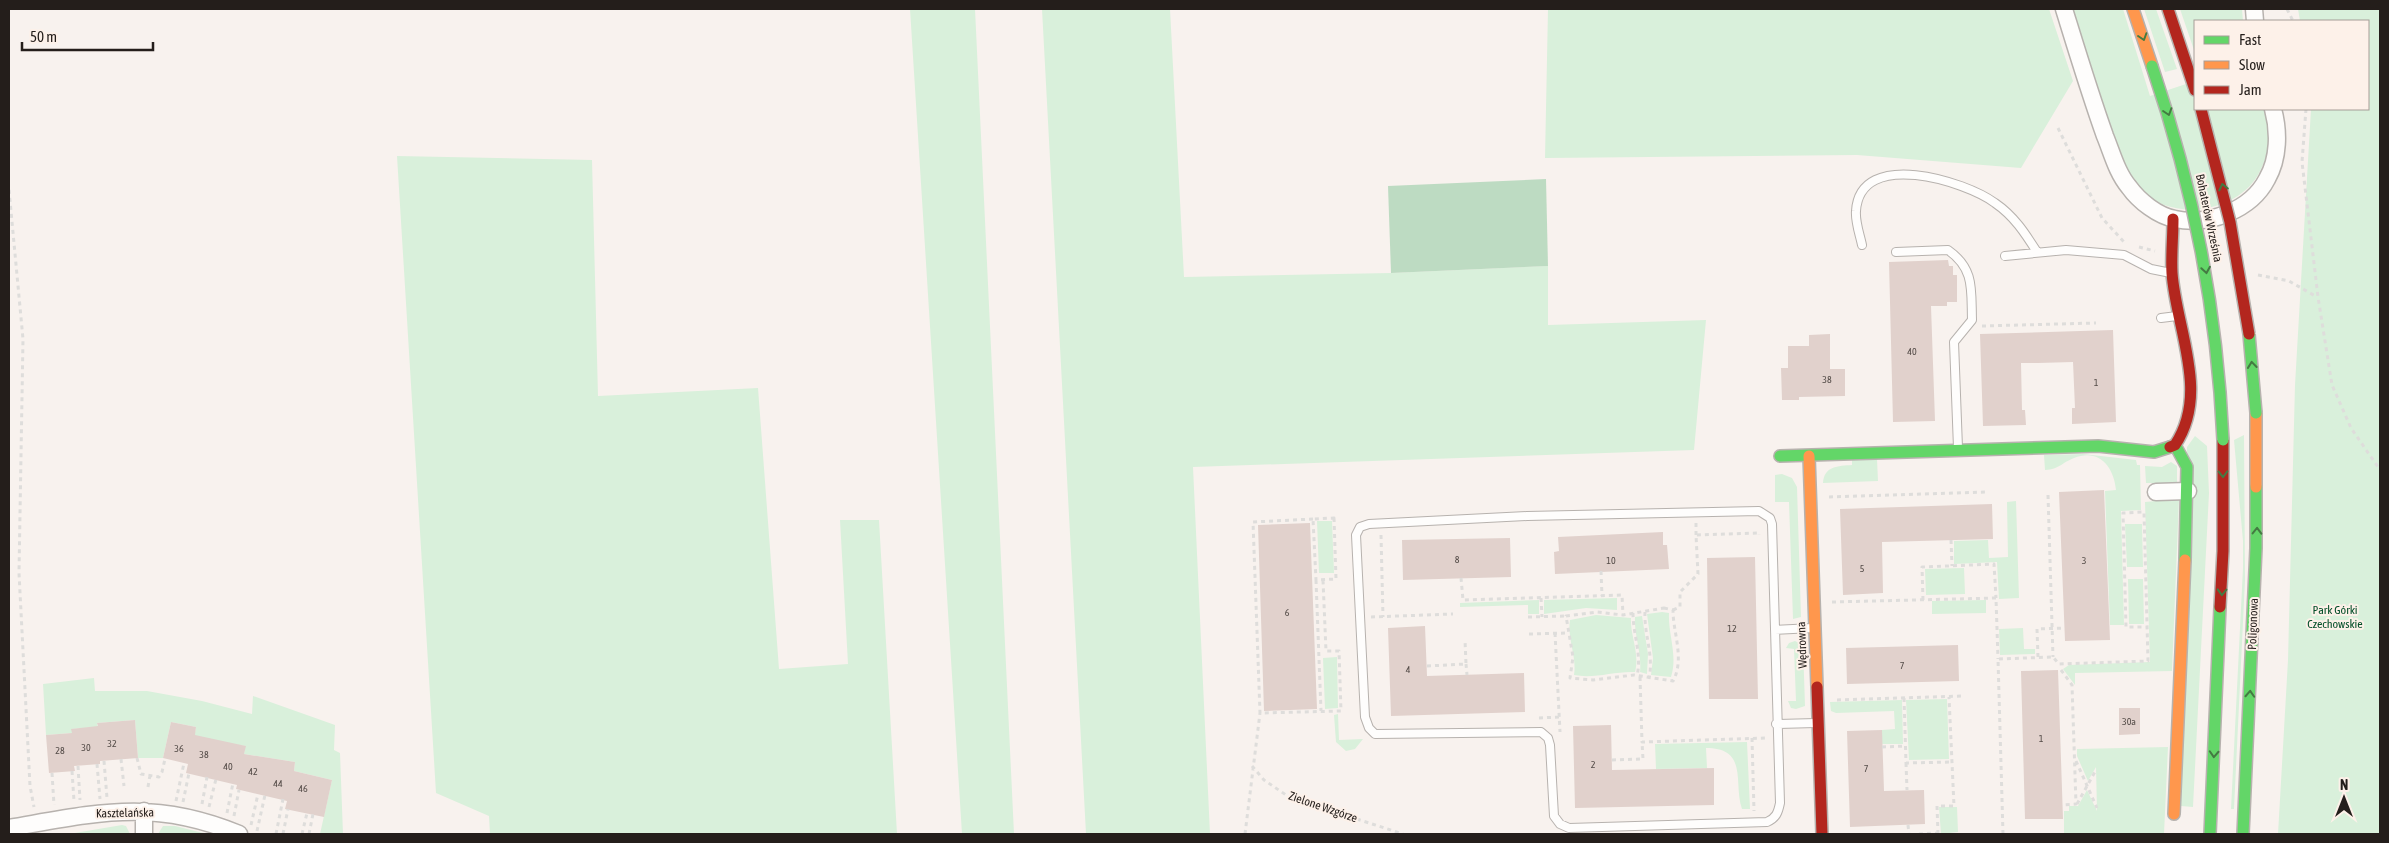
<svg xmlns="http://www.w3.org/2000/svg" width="2389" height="843" viewBox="0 0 2389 843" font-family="'Asap Condensed',sans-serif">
	<rect width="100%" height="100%" fill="#f8f2ee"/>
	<path fill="#d9f0db" d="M910,9h65l39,825h-52z
		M1042,9h128l14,268 207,-4 157,-7v59l158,-5 -12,130 -501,17 17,367h-124z
		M1548,9h501l24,72 -52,87 -164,-13 -312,3z
		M2072,9h51l27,87 45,-15v28h70c7,23 5,45 -7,66 -22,38 -87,47 -117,15 -21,-24 -28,-57 -38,-87 -10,-31 -21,-63 -31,-94z
		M2144,9h12l21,60 -12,3z
		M2180,9h62l1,12h-48v32z
		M2298,9h82v825h-102l10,-174 7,-275 16,-276h57v-88h-68z
		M397,156l195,4 6,236 160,-8 21,281 69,-5 -8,-144h39l18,314h-407l-1,-18 -53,-23z
		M2244,435l1,145 -11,229h-3l12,-241v-27l-9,-101z
		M2195,436l12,10 2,47 -16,314 -12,-1 6,-359z
		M2083,454l53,6 1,5h3l1,45 -20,1 3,114h-14l-5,-134 11,-1c-2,-23 -17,-42 -42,-32 -13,5 -14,11 -29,12l-1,-15z
		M1877,459l1,22 -55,2c1,-17 15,-17 29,-18v-5z
		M2171,462l6,4v17h-31l-1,-17 17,1z
		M1782,474l10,4 5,9 4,130 -8,2 -4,-117h-14v-27z
		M2179,499l-7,172 -97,2v12l-12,-16 6,-4 81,-3 -5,-160z
		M2016,501l3,97 -20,1 -2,-37 -43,2v-23l34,-1 1,18 19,-1 -1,-55z
		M1317,521h15l2,52h-15z
		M2125,524h17l1,43h-16z
		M1964,568l1,26 -39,1 -1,-26z
		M2128,579h15l1,45h-15z
		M1617,598v12l-31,-2 -42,6v-14z
		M1539,600v14h-11v-9l-68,2v-4z
		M1986,600v13l-54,1v-13z
		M1662,612l7,1c-1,22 9,42 2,64l-20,-2 2,-17 -6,-44z
		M1596,615l35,3c-1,18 9,35 4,54 -21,-1 -40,7 -61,3 3,-19 -7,-36 -4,-55z
		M1642,616l6,38 -1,20 -7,-2c2,-19 -6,-36 -5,-55z
		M2023,628l1,21h11v5l-35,1 -1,-26z
		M1795,641l8,4 2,61 -9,3 -5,-1 -3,-7h8l-2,-52 -8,-1 3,-5z
		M1337,657l1,51 -13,1 -2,-51z
		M94,678l1,13h52l55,10 50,13 1,-18 82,29 -1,25 6,3 3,81h-23l12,-54 -38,-9 1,-9 -51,-8 1,-8 -51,-8 2,-11 -25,-5 -8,36h-25l-3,-38 -38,3 1,4 -26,2v4l-26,2 -3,-51z
		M1947,699l2,60 -40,1 -3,-60z
		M1902,700l1,44h-21v-14l13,-1 -1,-18 -58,2 -5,-2 -1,-9z
		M1338,714l1,26 24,-1 -8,10 -9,2 -10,-9 -2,-27z
		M1747,742l3,67h-8c-9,-26 7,-61 -36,-61l1,20 -51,1 -1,-25z
		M2168,747l-4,87h-100v-23h5v-5h9l9,-16 10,21 -1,-44 -8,14 -11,-25v-7z
		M1939,807h18l1,25 -17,2z
		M122,825l4,1 4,8h-61z
		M163,826h12l32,8h-49z"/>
	<path fill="#bddbc2" d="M1546,179l2,87 -157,7 -3,-87z"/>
	<path fill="#e1d1cc" d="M1948,260l1,6h4v9h4v27h-10v4h-16l4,115 -42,1 -4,-160z
		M2113,330l3,92 -44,2v-16h3l-2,-46 -35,1h-17l1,47h3l1,15 -43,1 -3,-92z
		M1830,334v35h15v27l-46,1v3h-17l-1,-32h7v-22h21v-11z
		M2104,490l6,150 -45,1 -6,-149z
		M1992,504l1,35 -111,3 1,51 -40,2 -3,-86z
		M1310,523l7,186 -53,2 -6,-186z
		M1663,532v13h4l2,24 -114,5 -1,-22 5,-1 -1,-14z
		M1510,538l1,39 -108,3 -1,-40z
		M1755,557l3,142h-49l-2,-141z
		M1425,626l2,50 97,-3 1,39 -134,4 -3,-88z
		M1958,645l1,36 -112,3 -1,-36z
		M2058,670l5,149h-38l-4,-148z
		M2119,708h21v26l-21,1z
		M135,720l3,38 -38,3v3l-26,2 1,5 -26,2 -3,-38 26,-2 -1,-4 27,-3 -1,-3z
		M171,722l25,5 -1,8 51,11 -2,8 51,8 -1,9 38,9 -8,37 -39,-8 2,-8 -51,-12 1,-4 -51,-12 2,-9 -25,-6z
		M1611,725l1,45 102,-2v37l-139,3 -2,-82z
		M1882,730l2,61 40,-1 1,34 -75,3 -3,-96z"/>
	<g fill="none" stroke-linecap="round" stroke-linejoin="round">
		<defs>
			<path id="lane" d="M1862,245c-2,-10 -7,-23 -6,-34 4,-63 109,-30 139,-8 19,13 30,30 42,49
				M1896,252l52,-2c27,19 23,40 24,70l-18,22 4,106
				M2005,256l61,-6 58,5 27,14 20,4
				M2161,318l16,-2
				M1759,511l11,7 2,6 8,279c-2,10 -4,15 -13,19l-198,6 -9,-4 -6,-8 -4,-71 -2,-7 -7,-6 -166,2 -6,-6 -4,-11 -9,-182 4,-8 9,-3 158,-8z
				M1775,630l38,-2
				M1776,724l40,-1"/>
			<path id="street" d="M2064,9c13,42 26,85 41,127 7,17 12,37 24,51 10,14 29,29 46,32 34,7 76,-9 92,-40 12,-21 12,-48 6,-70
				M2254,9l1,12
				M2156,492l32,-1
				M144,811v23
				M9,828c88,-15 143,-30 230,6"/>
			<path id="fast" d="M2175,445l12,22 -2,93
				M1780,456l318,-10 56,6 16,-5
				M2210,834l10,-227
				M2243,834l13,-286v-61"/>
			<path id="slow" d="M2133,9l19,57
				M2256,413v74
				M1809,456l8,231
				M2174,814l11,-254"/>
			<path id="jam" d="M2168,9l27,81
				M2170,447l5,-2c35,-52 1,-116 -3,-172 -1,-18 1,-36 1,-54
				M2220,607l3,-56v-111
				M1817,687l5,147"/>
		</defs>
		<use href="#lane" stroke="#b7b2ae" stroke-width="10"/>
		<use href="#street" stroke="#b7b2ae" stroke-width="19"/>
		<use href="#fast" stroke="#b7b2ae" stroke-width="14"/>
		<use href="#slow" stroke="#b7b2ae" stroke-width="14"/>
		<use href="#jam" stroke="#b7b2ae" stroke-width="14"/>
		<path stroke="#dedddb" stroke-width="3" stroke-dasharray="4 4" stroke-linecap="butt" d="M2287,9l6,12
			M2306,109l-4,53 16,135 14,88 19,43 29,42
			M2058,128l44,90 22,24
			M9,190l14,149 -4,234 11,213 4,21
			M2139,247l16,4
			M2258,275l31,6 28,16
			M1982,326l114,-3
			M2048,495l5,162
			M1829,497l158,-5
			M1334,518l2,61 -20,1 -3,-61z
			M1313,519l-60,3 7,191 81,-2 -2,-60h-13l-3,-71
			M1696,523v12
			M1381,535l2,82
			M1951,540l1,26
			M1601,571l1,25
			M1461,578l2,22 159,-5 1,20
			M1316,580l5,131
			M1541,598l1,19
			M1923,600l-1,-33 72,-3 2,34
			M1832,602l164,-4 2,61
			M1664,608l9,2c0,23 12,49 0,71l-39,-6 -41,5 -23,-2 3,-21 -7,-41 31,-4 26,3z
			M1673,610l7,-3v-15l18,-18 -2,-39 63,-2v2
			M1645,612c-1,23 9,43 4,67
			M1633,613c0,22 9,41 4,63
			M1371,617l82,-3
			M1528,617l38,-1
			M1555,633l5,99
			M1529,634l38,-1
			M2038,657l-1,-28 28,-1
			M1466,664l1,11
			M1427,666l39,-2 -1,-24
			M2061,670l11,15 4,119 -13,1
			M1640,677l2,65 124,-4
			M1904,698l2,65 46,-1
			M1837,700l127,-4
			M1539,718l20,-1
			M1752,738l2,73
			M1882,747l24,-1
			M137,758l4,16 18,3 3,-5 3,-13
			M121,759l3,27
			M1612,760l31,-1 -1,-17
			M104,761l3,37
			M2076,761l21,47
			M1906,763l1,27
			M97,764l3,35
			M78,766l2,34
			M1252,766l12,14 25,17 114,37
			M72,771l2,30
			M52,773l2,32
			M148,787l2,-12
			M176,801l8,-38
			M183,802l6,-29
			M202,804l5,-27
			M2077,804l19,-34
			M209,807l7,-28
			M227,813l6,-30
			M234,816l5,-26
			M251,825l7,-31
			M1908,825l1,9
			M257,831l8,-36
			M276,834l7,-35
			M283,834l5,-25
			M302,834l5,-21
			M309,834l4,-20
			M1245,834l15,-121
			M1919,834l19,-1
			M1938,834l-1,-28h17l-5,-109
			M2003,834l-5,-175 55,-2 6,7 89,-3 -4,-149 -21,1 3,114h21"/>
		<use href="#lane" stroke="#fefdfc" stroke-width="8"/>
		<use href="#street" stroke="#fefdfc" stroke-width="16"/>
		<use href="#fast" stroke="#63d668" stroke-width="11"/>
		<use href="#slow" stroke="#ff974d" stroke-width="11"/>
		<use href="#jam" stroke="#b3261e" stroke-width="11"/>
		<defs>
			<path id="fast-bridge" d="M2152,66c42,124 65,243 71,374
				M2249,334l7,79"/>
			<path id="jam-bridge" d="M2201,109l29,113 19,112"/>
		</defs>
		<use href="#fast-bridge" stroke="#b7b2ae" stroke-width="14" stroke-linecap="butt"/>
		<use href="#jam-bridge" stroke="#b7b2ae" stroke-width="14" stroke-linecap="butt"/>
		<use href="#fast-bridge" stroke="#63d668" stroke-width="11"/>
		<use href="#jam-bridge" stroke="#b3261e" stroke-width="11"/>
	</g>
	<defs><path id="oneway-chevron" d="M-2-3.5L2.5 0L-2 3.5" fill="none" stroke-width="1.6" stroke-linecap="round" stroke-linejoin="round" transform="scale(1.25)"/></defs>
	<g stroke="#447a42">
		<use href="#oneway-chevron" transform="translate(2143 37) rotate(72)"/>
		<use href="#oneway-chevron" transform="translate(2168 112) rotate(72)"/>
		<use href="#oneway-chevron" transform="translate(2223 187) rotate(-103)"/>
		<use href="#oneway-chevron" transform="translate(2206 270) rotate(81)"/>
		<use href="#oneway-chevron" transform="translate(2252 365) rotate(-96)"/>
		<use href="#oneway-chevron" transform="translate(2223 474) rotate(89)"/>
		<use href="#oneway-chevron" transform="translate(2257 531) rotate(-89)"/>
		<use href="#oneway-chevron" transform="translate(2222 592) rotate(92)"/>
		<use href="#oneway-chevron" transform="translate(2250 694) rotate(-87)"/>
		<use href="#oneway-chevron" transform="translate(2214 754) rotate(93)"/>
	</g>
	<g text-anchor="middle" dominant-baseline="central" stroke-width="4" stroke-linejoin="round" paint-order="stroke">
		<g font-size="10" fill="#534b47">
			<text x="1912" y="351">40</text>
			<text x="1827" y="379">38</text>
			<text x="2096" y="382">1</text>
			<text x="1457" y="559">8</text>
			<text x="1611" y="560">10</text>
			<text x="2084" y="560">3</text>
			<text x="1862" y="568">5</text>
			<text x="1287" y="612">6</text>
			<text x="1732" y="628">12</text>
			<text x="1902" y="665">7</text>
			<text x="1408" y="669">4</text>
			<text x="2129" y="721">30a</text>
			<text x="2041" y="738">1</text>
			<text x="112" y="743">32</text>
			<text x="86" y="747">30</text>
			<text x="179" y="748">36</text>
			<text x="60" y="750">28</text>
			<text x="204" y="754">38</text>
			<text x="1593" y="764">2</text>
			<text x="228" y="766">40</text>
			<text x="1866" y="768">7</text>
			<text x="253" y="771">42</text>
			<text x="278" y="783">44</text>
			<text x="303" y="788">46</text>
		</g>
		<g font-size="12" fill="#241e1b" stroke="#fdf1e9">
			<text transform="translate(2209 218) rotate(78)">Bohaterów Września</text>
			<text transform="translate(2253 624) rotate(-88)">Poligonowa</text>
			<text transform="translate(1802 645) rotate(-92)">Wędrowna</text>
			<text transform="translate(1323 807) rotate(19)">Zielone Wzgórze</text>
			<text transform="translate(125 813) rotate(-1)">Kasztelańska</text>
		</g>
		<g font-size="12" fill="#014d27" stroke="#fdf1e9">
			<text x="2335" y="610">Park Górki<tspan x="2335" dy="14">Czechowskie</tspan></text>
		</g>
	</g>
	<rect width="2389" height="843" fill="none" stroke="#241e1b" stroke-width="20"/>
	<rect x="2194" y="20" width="175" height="90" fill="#fdf1e9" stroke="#a69d97"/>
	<rect x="2204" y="36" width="25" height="8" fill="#63d668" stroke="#a69d97"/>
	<text x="2239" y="45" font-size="15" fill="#241e1b">Fast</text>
	<rect x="2204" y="61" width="25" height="8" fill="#ff974d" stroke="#a69d97"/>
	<text x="2239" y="70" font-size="15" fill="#241e1b">Slow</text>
	<rect x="2204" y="86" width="25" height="8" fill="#b3261e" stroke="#a69d97"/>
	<text x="2239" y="95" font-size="15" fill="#241e1b">Jam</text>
	<g transform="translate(2344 798)" stroke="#fdf1e9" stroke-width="4" paint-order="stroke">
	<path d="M0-4L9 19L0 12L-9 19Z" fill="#241e1b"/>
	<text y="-8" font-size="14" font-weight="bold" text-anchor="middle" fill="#241e1b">N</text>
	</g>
	<path d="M22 42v8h131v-8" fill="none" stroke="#241e1b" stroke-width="2.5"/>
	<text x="30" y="42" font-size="15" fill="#241e1b" stroke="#fdf1e9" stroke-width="4" paint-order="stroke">50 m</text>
</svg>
